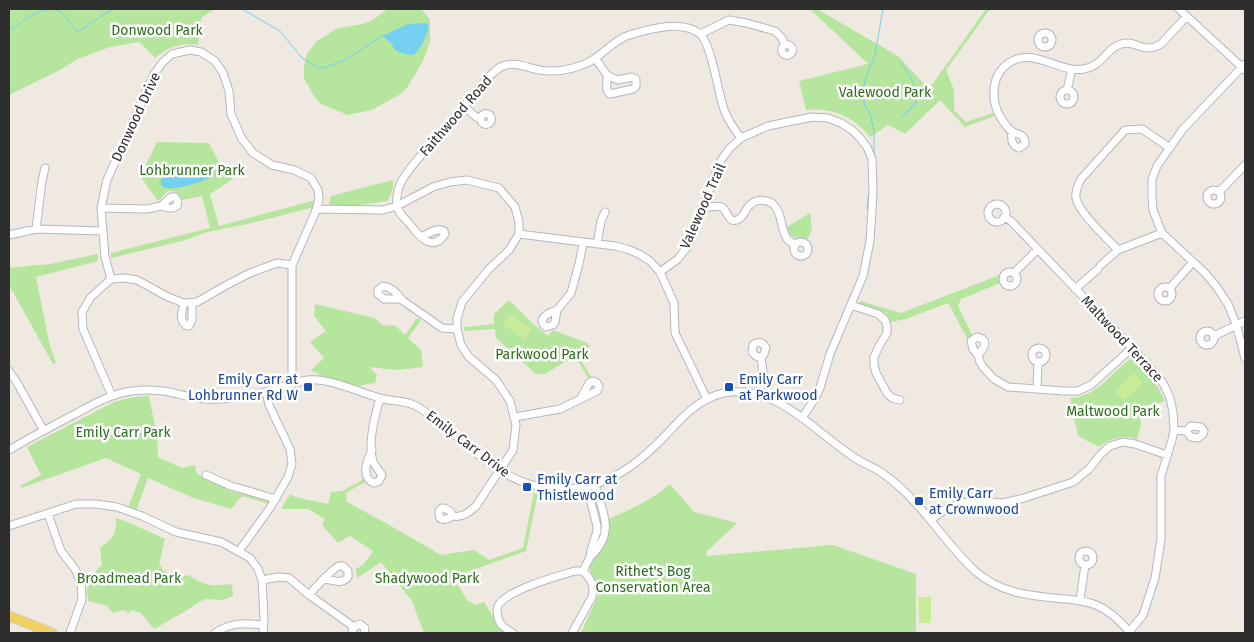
<svg xmlns="http://www.w3.org/2000/svg" width="1254" height="642" viewBox="0 0 1254 642" font-family="'Fira Sans',sans-serif">
	<rect width="100%" height="100%" fill="#efe9e1"/>
	<path fill="#b6e59e" d="M12,9h203l-14,9 -3,27c-17,-3 -30,2 -43,13l-16,-16 -29,5 -32,12 -20,12 -49,24v-85z
		M388,9h32l4,3 6,8v21l-7,20 -16,27 -8,7 -27,15 -24,5 -27,-11 -7,-8 -10,-18v-13l3,-11 10,-13 21,-13 25,-4 8,-3z
		M808,9h9l81,47 31,33 57,-80h4l-44,61 8,20v20l12,12 27,-9 2,3 -30,11 -25,-27 -35,34 -17,-9 -18,12c-16,-20 -38,-30 -64,-27l-7,-29 69,-17 -56,-53z
		M157,142l52,1 11,21 13,15 -23,15 9,32 97,-26 -2,7c-24,6 -48,13 -72,18 -19,4 -38,6 -56,15l-75,18v-5l99,-25 -8,-32 -20,4 -4,-7c-13,-6 -12,2 -20,8l-16,-22 3,-12z
		M393,180c1,6 -2,16 -6,21l-51,8 -6,-3 -1,-3 2,-7z
		M810,213l2,16 -5,11c-12,-4 -15,2 -20,-13z
		M98,254v7l-62,16 13,65 7,21 -3,1 -44,-79v-17l41,-4z
		M1000,275v8l-39,16 -3,7 14,29 -4,5 -20,-37 -42,16 -16,3 -4,-9 -27,-9 1,-3 41,12z
		M509,300l23,23 16,13 5,-6 34,13 3,4 -12,8 13,22 -3,1 -13,-22 -30,18h-9l-40,-36 -1,-9 -31,2v-4l30,-3v-10z
		M315,304l59,14 10,8 11,-1 10,10 12,-17 4,2 -13,18 13,12 2,17 -24,3 -30,-3 8,8 -2,8 -17,3 -42,-11 4,-1 -6,-2 -3,-2 13,-12 -14,-16 16,-11 -12,-15z
		M1131,359c13,6 28,28 34,42l-26,9 2,14 -4,15c-15,-4 -26,-1 -38,8l-21,-11 -8,-38c20,-1 32,-13 46,-27 5,-4 9,-9 15,-12z
		M149,396l8,41 1,20 24,11 13,-3c1,18 14,8 24,16 4,3 6,8 11,10 7,3 13,1 20,1 6,1 13,6 18,8l1,4 -27,-8 -11,13 -40,-12 -43,-19 -12,33 -8,-3 13,-34 -35,-16 -85,30 -1,-2 21,-11 -14,-28 87,-45 20,-5z
		M364,479l1,3 -19,11 1,9 44,24 50,29 33,-5 15,10 34,-12 11,-56 4,1 -12,58 -73,26 14,23 9,5 8,-3 14,22 10,9h-84l-12,-32 -31,-39 -24,16 -1,-9 8,-5 9,-13 -23,-15 -12,7 -16,-18 3,-6 -17,-10h-27l9,-15 5,3 33,7 3,-12 11,-1z
		M670,484l24,28 43,11 -31,29 1,4 126,-11 83,29v59h-335l21,-46c-6,-7 -14,-14 -12,-23 10,-16 21,-26 18,-45 22,-9 44,-19 62,-35z
		M116,518l12,4 37,17 -6,25 4,6 14,7h3l8,-2c20,12 21,11 44,9l1,12 -10,4 -17,-1 -9,4 -8,6 -35,20 -13,-16 -10,-3 -1,3 -7,-3 -10,3 -6,-7 -19,-5 -1,-12 1,-3 -3,-8 9,-5 8,-8 -2,-17c14,-12 16,-11 16,-30z"/>
	<path fill="#c9ec9a" d="M511,314l21,16 -8,10 -21,-16z
		M1134,373l9,10 -19,17 -9,-9z
		M918,597h13v26h-12z"/>
	<path fill="#75cff0" d="M426,23l3,3c-2,7 -9,28 -17,29 -4,0 -14,-3 -17,-5l-5,-8 -8,-6 26,-12z
		M203,166l8,4 2,3 -1,4c-7,4 -63,24 -49,-1l21,-3 10,-5z"/>
	<g fill="none" stroke-linecap="round" stroke-linejoin="round">
		<path stroke="#75cff0" stroke-width="1" d="M242,9l38,22 22,27 16,10h5l22,-8 37,-24
			M9,31c11,-8 36,-28 50,-20 6,3 13,15 18,21l36,-23
			M901,118l15,-15c-2,-7 -1,-14 -3,-21 -3,-7 -8,-13 -12,-19
			M874,156v-25l-4,-17 -6,-10v-19l1,-5 10,-25 8,-46
			M867,209l2,-17"/>
		<defs>
			<path id="minor" d="M1179,9l66,61
				M1038 40a7 7 0 1 1 14 0a7 7 0 1 1-14 0Z
				M700,34l29,-14 17,3 29,8 7,7 3,7
				M781.5 50a5.5 5.5 0 1 1 11 0a5.5 5.5 0 1 1-11 0Z
				M595,58l12,17 6,3 5,2 14,-3 4,2v7l-3,3 -23,5c-6,-4 -2,-12 -3,-19
				M1245,64l-62,65 -26,37 -5,13v18l1,13 9,23 43,40 11,13 12,18 8,20 9,34
				M1067,90l5,-21
				M1060 97a7 7 0 1 1 14 0a7 7 0 1 1-14 0Z
				M464,106l12,11 4,1
				M480.5 119a5.5 5.5 0 1 1 11 0a5.5 5.5 0 1 1-11 0Z
				M1012,132c-1,7 -1,14 7,16l6,-4c0,-12 -8,-8 -15,-14 -9,-10 -17,-24 -16,-38 0,-11 4,-20 12,-27 25,-21 53,9 78,4 20,-4 22,-21 37,-25 15,-5 22,11 40,0l26,-28
				M1207 197a7 7 0 1 1 14 0a7 7 0 1 1-14 0Z
				M1219,192l26,-27
				M988 213a9 9 0 1 1 18 0a9 9 0 1 1-18 0Z
				M703,207c5,1 16,-2 19,0 6,4 6,18 17,12 4,-2 6,-8 9,-12 7,-8 17,-9 25,-3 10,9 7,26 15,36 2,2 5,3 7,5
				M101,208l46,1 14,-3 7,2h5l4,-2c1,-4 1,-6 -2,-9h-4l-10,9
				M316,209l67,1 14,-4 36,-19 17,-5 17,-2 32,8 16,19 4,15v12l-10,16 -20,19 -27,33 -5,17v10l4,16 8,12 27,23 14,21 6,24 -3,25 -37,56c-6,6 -14,12 -23,10 -7,4 -15,7 -14,-5l3,-3h2l6,3 3,5
				M1004,217l7,4 140,147 12,15 7,15 3,14 1,18 -2,10 -11,36v63l-6,39 -12,37 -14,17
				M36,229l6,-48 3,-13
				M519,234l96,12 12,3 12,5 11,7 10,11 14,31 1,30 32,66
				M9,235l27,-6 67,2
				M421,237c7,-3 16,-10 23,-6l1,3c-12,18 -24,4 -33,-7 -5,-8 -14,-12 -15,-22 -1,-5 0,-10 1,-15 4,-16 26,-37 37,-50 17,-19 34,-39 50,-59 6,-6 12,-14 21,-16 11,-3 22,3 33,5 12,2 23,1 34,-2 7,-2 15,-5 21,-9 12,-8 21,-19 35,-24 21,-6 50,-15 70,-2 13,10 19,62 26,79 4,10 10,18 16,26
				M794 249a7 7 0 1 1 14 0a7 7 0 1 1-14 0Z
				M597,244l4,-23 4,-9
				M1118,250c-11,-12 -39,-37 -42,-52 -1,-7 2,-13 5,-19l44,-49 17,-1 28,19
				M1101,265l17,-15 44,-17
				M1003 279a7 7 0 1 1 14 0a7 7 0 1 1-14 0Z
				M660,272l18,-13 10,-13 32,-84 9,-13 12,-11 27,-12 44,-9 16,1 13,5 11,7 8,8 7,9 5,12 1,33 -3,49 -7,35 -33,78 -10,34 -6,12 -12,18
				M1014,273l24,-24
				M111,279l-6,-22 -4,-49 6,-28 47,-106 9,-12 9,-8 18,-4 11,2 14,9 8,12 6,18 2,23 11,25 11,14 19,12 22,5 17,8 7,12 1,9 -4,14 -23,52v119
				M1158 294a7 7 0 1 1 14 0a7 7 0 1 1-14 0Z
				M1170,288l23,-26
				M1075,289l23,-20
				M402,300l-3,-1h-15l-6,-5v-4l5,-4c8,1 15,8 19,14l40,28 15,1
				M184,303c-2,9 -6,17 3,23h2l3,-6v-17
				M851,305l27,9 7,6 2,6v7l-8,13 -5,11v8l2,8 11,20 5,5 8,2
				M557,310c-6,2 -12,4 -15,10l1,4 3,3 7,-2 2,-3 2,-12 14,-17 8,-29 4,-21
				M1200 338a7 7 0 1 1 14 0a7 7 0 1 1-14 0Z
				M1214,336l31,-15
				M1032 355a7 7 0 1 1 14 0a7 7 0 1 1-14 0Z
				M978,355c6,-7 12,-15 -1,-18l-6,4 2,8 5,6 2,7 3,5 11,12 14,8 56,4h14l13,-6 41,-37
				M9,371l7,10 28,50
				M1037,389l1,-26
				M759,395l4,-23 -2,-14 3,-4 2,-6c-3,-6 -8,-7 -13,-3l-1,7 4,4 5,2
				M112,396l-29,-67 -1,-17 9,-15 20,-18 13,-1 13,2 31,17 16,6 13,-1 28,-16 25,-13 27,-10 15,2
				M515,417l45,-8 37,-18 2,-4 -2,-4 -4,-2 -4,2 -8,15
				M1174,430l12,1 5,6 7,1 5,-4 1,-3 -3,-4 -10,-1 -5,5
				M9,450c22,-13 45,-25 68,-37 11,-6 23,-13 35,-17 15,-6 34,-7 51,-5 15,2 29,8 44,8 19,1 39,-2 58,-7 14,-4 28,-10 43,-12 23,-2 53,13 75,19 10,2 22,2 31,6 9,4 19,13 27,19 29,22 59,55 96,62 54,11 90,-11 126,-48 18,-19 34,-39 61,-45 51,-9 86,34 124,60 8,7 18,11 28,16 11,7 21,15 30,24 25,24 43,54 68,77 26,24 58,26 91,29 10,1 21,2 31,6 15,6 24,17 35,28
				M372,450c-5,10 -12,28 2,33l5,-2 3,-6c-3,-4 -7,-9 -9,-14 -6,-17 2,-46 7,-63
				M206,475l25,11 45,13
				M48,514l13,37 14,18 6,13 1,17 -12,34
				M930,520l16,-11 17,-6 10,-2 30,2 21,-5 49,-16 16,-13 12,-15 9,-8 13,-4 12,2 32,11
				M9,526l67,-22h20l21,3 25,9 34,16 45,10 29,16 8,11 4,11 2,38 -1,15
				M239,551l31,-43 18,-31 4,-13 -2,-15 -21,-44 -3,-13
				M1079 558a7 7 0 1 1 14 0a7 7 0 1 1-14 0Z
				M590,557c26,-24 13,-44 5,-72
				M583,571l7,-14 1,-7 6,-19v-5l-10,-39
				M262,580l17,-3 10,1 20,17 45,32
				M309,595c5,-6 24,-27 30,-29 1,0 3,0 4,0l5,5v6c-6,8 -15,3 -24,2
				M1080,600l5,-35
				M215,633c16,-11 29,-10 48,-8
				M353,633l-1,-3 2,-3 6,-3 5,4 -1,5
				M513,633c-7,-4 -14,-8 -15,-16 -1,-4 -2,-8 0,-11 8,-16 60,-30 77,-35h8c8,8 12,15 9,26l-20,36"/>
			<path id="major" d="M9,616l43,17"/>
		</defs>
		<use href="#minor" stroke="#b4b7c1" stroke-width="9"/>
		<use href="#major" stroke="#c9c9c9" stroke-width="11"/>
		<use href="#minor" stroke="#fff" stroke-width="7"/>
		<use href="#major" stroke="#f2d163" stroke-width="9"/>
	</g>
	<g fill="#1a4fb4" stroke="#fff" stroke-width="2">
		<rect x="303" y="382" width="10" height="10" rx="2.5"/>
		<rect x="724" y="382" width="10" height="10" rx="2.5"/>
		<rect x="522" y="482" width="10" height="10" rx="2.5"/>
		<rect x="914" y="496" width="10" height="10" rx="2.5"/>
	</g>
	<g text-anchor="middle" dominant-baseline="central" stroke-width="5" stroke-linejoin="round" paint-order="stroke">
		<g font-size="14" fill="#2c6e1b" stroke="#fff">
			<text x="157" y="30">Donwood Park</text>
			<text x="885" y="92">Valewood Park</text>
			<text x="192" y="170">Lohbrunner Park</text>
			<text x="542" y="354">Parkwood Park</text>
			<text x="1113" y="411">Maltwood Park</text>
			<text x="123" y="432">Emily Carr Park</text>
			<text x="653" y="571">Rithet's Bog<tspan x="653" dy="16">Conservation Area</tspan></text>
			<text x="129" y="578">Broadmead Park</text>
			<text x="427" y="578">Shadywood Park</text>
		</g>
		<g font-size="14" fill="#2e2e2e" stroke="#fff">
			<text transform="translate(456 116) rotate(-49)">Faithwood Road</text>
			<text transform="translate(136 117) rotate(-65)">Donwood Drive</text>
			<text transform="translate(703 206) rotate(-66)">Valewood Trail</text>
			<text transform="translate(1122 339) rotate(47)">Maltwood Terrace</text>
			<text transform="translate(468 444) rotate(37)">Emily Carr Drive</text>
		</g>
		<g font-size="14" fill="#164399" stroke="#fff" text-anchor="start">
			<text x="298" y="379" text-anchor="end">Emily Carr at<tspan x="298" dy="16">Lohbrunner Rd W</tspan></text>
			<text x="739" y="379">Emily Carr<tspan x="739" dy="16">at Parkwood</tspan></text>
			<text x="537" y="479">Emily Carr at<tspan x="537" dy="16">Thistlewood</tspan></text>
			<text x="929" y="493">Emily Carr<tspan x="929" dy="16">at Crownwood</tspan></text>
		</g>
	</g>
	<rect width="1254" height="642" fill="none" stroke="#2e2e2e" stroke-width="20"/>
</svg>
